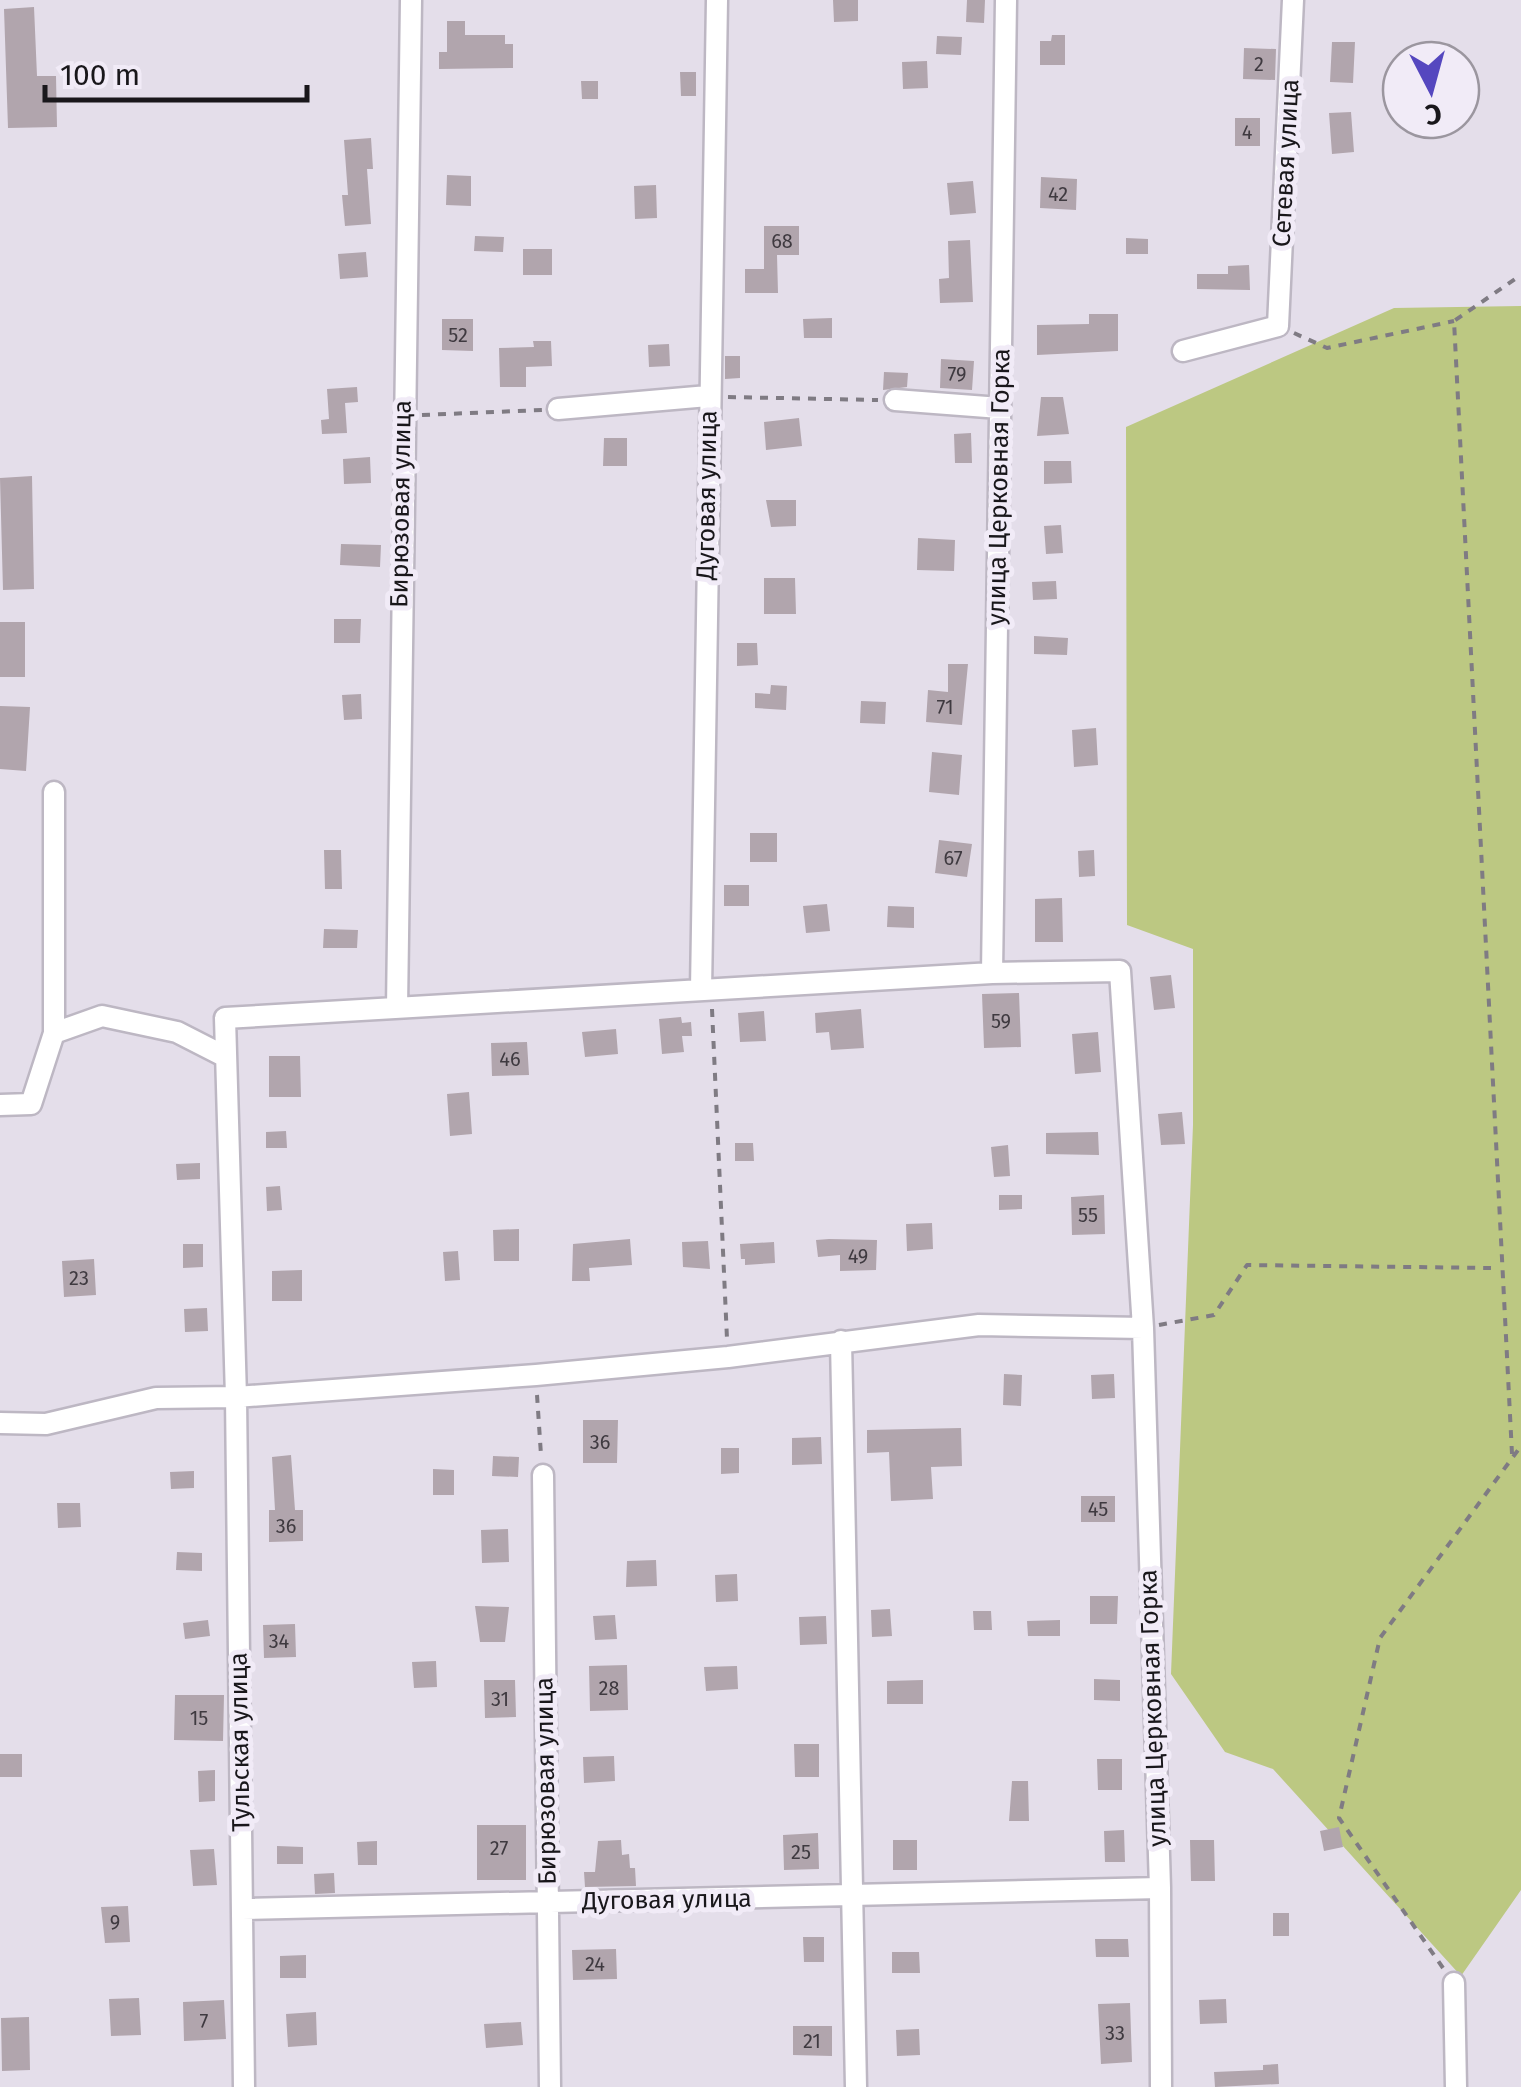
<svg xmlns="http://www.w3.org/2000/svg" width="1521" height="2087" viewBox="0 0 1521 2087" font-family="'Fira Sans',sans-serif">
	<rect width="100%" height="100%" fill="#e4deea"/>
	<path fill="#bcc882" d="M1521,306v1584l-60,86 -188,-207 -48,-17 -54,-78 22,-549v-176l-66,-24 -1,-498 268,-119z"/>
	<path fill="#b1a5ad" d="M833,0h25v21l-24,1z
		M967,0h18l-1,23 -18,-1z
		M34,7l3,69h19l1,51 -49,1 -4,-119z
		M447,21h18v14h40v9h8v24l-74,1v-17h8z
		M1052,35h13v30h-25v-24h11z
		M937,36l25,1 -1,18 -25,-1z
		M1332,42h23l-2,41 -23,-1z
		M1244,48l32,1 -1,31 -32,-1z
		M927,61l1,27 -25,1 -1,-27z
		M680,72h16v24h-15z
		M581,81h17v18h-16z
		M1351,112l3,40 -22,2 -3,-41z
		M1235,118h25v28h-25z
		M371,138l2,31h-6l4,55 -26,2 -3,-31h6l-4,-55z
		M447,175l24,1v30l-25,-1z
		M1041,177l36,2 -1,31 -36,-2z
		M973,181l3,32 -26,2 -3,-32z
		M656,185l1,33 -22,1 -1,-33z
		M764,226h35v29h-22l1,38h-33v-24h19z
		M475,236l29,1 -1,15 -29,-1z
		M1126,238l22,1v15h-22z
		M970,240l3,62 -33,1 -1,-24 10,-1 -1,-37z
		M523,249h29v26h-29z
		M366,252l2,25 -28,2 -2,-25z
		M1249,265l1,25 -53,-1v-15h31v-8z
		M1089,314h29v37l-81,4v-30l52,-1z
		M832,318v20h-28l-1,-19z
		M442,319h31v32l-31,-1z
		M533,341h18l1,25 -26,1v20h-26l-1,-39 35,-1z
		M669,344l1,22 -21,1 -1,-22z
		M725,356h15v22l-15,1z
		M941,359l33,2 -2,29 -32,-2z
		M884,372l24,1 -1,14 -24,3z
		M357,387l1,15 -13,1 2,30 -25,1 -1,-14 8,-1 -2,-30z
		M1041,397h22l6,37 -32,2z
		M799,418l3,28 -36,4 -2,-28z
		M971,433l1,30h-17l-1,-29z
		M604,438h23v28h-24z
		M370,457l1,26 -27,1 -1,-25z
		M1044,461h27l1,22 -28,1z
		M32,476l2,113 -31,1 -3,-112z
		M766,500h30v26l-25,1z
		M1061,525l2,28 -17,1 -2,-28z
		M918,538l37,2 -1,31 -37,-1z
		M341,544l40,1 -1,22 -40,-2z
		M764,578h31l1,36h-32z
		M1056,581l1,18 -24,1 -1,-18z
		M334,619h27l-1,24h-26z
		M0,622h25v55h-25z
		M1034,636l34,2 -1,17 -33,-1z
		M737,643h20l1,22 -21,1z
		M948,664h20l-6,61 -36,-3 2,-32 20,2z
		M771,685l16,1 -1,24 -31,-2v-15l15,1z
		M361,694l1,25 -18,1 -2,-25z
		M861,701l25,1 -1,22 -25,-1z
		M0,706l30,1 -4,64 -26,-2z
		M1096,728l2,37 -24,2 -2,-37z
		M932,752l30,3 -3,40 -30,-3z
		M750,833h27v29h-27z
		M939,840l33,4 -5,33 -32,-4z
		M324,850h17l1,39h-17z
		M1094,850l1,26 -16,1 -1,-26z
		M724,885h25v21h-25z
		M1062,898l1,44h-28v-43z
		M827,904l3,27 -24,2 -3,-27z
		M888,906l26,1v21l-27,-1z
		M324,929l34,1 -1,18h-34z
		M1171,975l4,33 -21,2 -4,-33z
		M1019,993l2,54 -37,1 -2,-54z
		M861,1009l3,39 -33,2 -2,-18 -13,1 -1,-20z
		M764,1011l2,30 -26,1 -2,-29z
		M681,1017l1,6 9,-1 1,14h-10l2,16 -22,2 -3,-35z
		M616,1029l2,25 -33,3 -3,-25z
		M1098,1032l3,40 -26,2 -3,-40z
		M527,1042l2,33 -37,1 -1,-33z
		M269,1056h31l1,41h-32z
		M469,1092l3,42 -22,2 -3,-42z
		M1182,1112l3,32 -24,1 -3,-31z
		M286,1131l1,17h-21v-16z
		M1098,1132l1,23 -53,-1v-21z
		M735,1143h18l1,18h-19z
		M1008,1145l2,31 -16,1 -3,-30z
		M200,1163v16l-23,1 -1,-16z
		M280,1186l2,24 -15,1 -1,-24z
		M999,1195h23v14l-23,1z
		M1104,1195l1,39 -33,1 -1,-38z
		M932,1223l1,26 -26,2 -1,-27z
		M519,1229v32h-25l-1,-31z
		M630,1239l2,26 -43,3 1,13h-18l1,-37z
		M829,1239l48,1 -1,30 -36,1v-16l-22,2 -2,-17z
		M708,1241l2,28 -27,-2 -1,-25z
		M774,1242l1,21 -30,2v-6h-4l-1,-15z
		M183,1244h20v23l-20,1z
		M458,1251l2,29 -15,1 -2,-29z
		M94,1259l2,36 -32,2 -2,-36z
		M302,1270v31h-30v-30z
		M207,1308l1,23 -23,1 -1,-23z
		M1004,1374l18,1 -1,31 -18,-1z
		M1114,1374l1,24 -23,1 -1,-24z
		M583,1420h35l-1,43h-34z
		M961,1428l1,38 -31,1 2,32 -42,2 -2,-49 -22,1v-23z
		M821,1437l1,27 -30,1v-27z
		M721,1448h18v25l-18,1z
		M291,1455l4,55h8v31l-34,1v-32h6l-3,-53z
		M493,1456l26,1 -1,20 -26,-1z
		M433,1469l21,1v25h-21z
		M194,1471v17l-23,1 -1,-17z
		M1081,1496h34v26h-34z
		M57,1503h23l1,24 -23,1z
		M508,1529l1,33 -27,1 -1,-33z
		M177,1552l25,1v18l-26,-1z
		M656,1560l1,26 -31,1 1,-26z
		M737,1574l1,27 -22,1 -1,-27z
		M1090,1596h28l-1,28h-27z
		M475,1606l34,1 -4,35h-25z
		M890,1609l2,27 -20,1 -1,-27z
		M973,1611h18l1,19h-18z
		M615,1615l2,24 -22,1 -2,-24z
		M826,1616l1,28 -27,1 -1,-28z
		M208,1620l2,16 -25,3 -2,-16z
		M1060,1620v16h-32l-1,-15z
		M295,1624l1,33 -32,1 -1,-33z
		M436,1661l1,26 -23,1 -2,-26z
		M627,1665l1,45 -38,1 -1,-45z
		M737,1666l1,23 -32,2 -2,-24z
		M1094,1679l26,1v21l-26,-1z
		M484,1680h31l1,37 -31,1z
		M923,1680v24h-36v-23z
		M175,1695h49l-1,46 -49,-1z
		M794,1744h25v33h-24z
		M0,1754h22v23h-22z
		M614,1756l1,25 -31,2 -1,-26z
		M1097,1759h25v31h-24z
		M215,1770v31l-16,1 -1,-31z
		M1012,1781h16l1,40h-20z
		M477,1825h49v55h-49z
		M1339,1827l4,20 -19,4 -4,-20z
		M1124,1830l1,32h-20l-1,-31z
		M818,1833l1,36 -35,1 -1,-35z
		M621,1840l1,15 7,-1 1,14h5l1,18 -51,1 -1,-15h11l3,-31z
		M893,1840h24v30h-24z
		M1190,1840h24l1,41h-24z
		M377,1841v24h-19l-1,-23z
		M277,1846l26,1v17h-26z
		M214,1849l3,36 -24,1 -3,-36z
		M334,1873l1,20 -20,1 -1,-20z
		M128,1906l2,36 -25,1 -4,-36z
		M1273,1913h16v23h-16z
		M803,1937h21v25h-20z
		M1095,1939h33l1,18h-33z
		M616,1949l1,30 -44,1 -1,-30z
		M892,1952h27l1,21h-28z
		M306,1955v23h-26v-22z
		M139,1998l2,37 -30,1 -2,-37z
		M1226,1999l1,24 -27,1 -1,-24z
		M224,2000l2,39 -42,2 -1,-39z
		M1130,2003l2,59 -31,2 -3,-60z
		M316,2012l1,33 -29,2 -2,-33z
		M29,2017l1,53 -28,1 -1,-53z
		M521,2022l2,23 -37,3 -2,-24z
		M793,2026h39v30l-39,-1z
		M919,2029l1,26 -23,1 -1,-26z
		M1278,2064l1,20 -64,3 -1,-15 49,-2v-5z"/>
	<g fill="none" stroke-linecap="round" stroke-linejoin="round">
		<defs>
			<path id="minor" d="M1183,351l95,-25 15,-326
				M895,400l105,8
				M558,409l150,-13
				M992,973l14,-973
				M701,990l16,-990
				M397,1008l14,-1008
				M54,1033v-241
				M0,1105l31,-1 23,-71 48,-17 75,16 47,24
				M841,1341l15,746
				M0,1423l46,1 110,-26 80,-1 300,-22 192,-18 251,-32 164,3
				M543,1475l7,612
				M242,1909l918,-21
				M1454,1983l2,104
				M244,2087l-8,-690 -11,-379 767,-45 128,-2 23,357 17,560 1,199"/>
		</defs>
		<use href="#minor" stroke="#bdb7c3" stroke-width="25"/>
		<path stroke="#7f7b83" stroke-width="4" stroke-dasharray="8 8" stroke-linecap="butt" d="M1294,333l33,15 127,-27
			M728,397l150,3
			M422,415l120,-5
			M712,1009l15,330
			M1159,1325l55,-10 33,-50 244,3
			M537,1395l4,60
			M1512,1454l-58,-1133 67,-46
			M1443,1968l-104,-150 41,-180 141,-192"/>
		<use href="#minor" stroke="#fff" stroke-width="20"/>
	</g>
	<g text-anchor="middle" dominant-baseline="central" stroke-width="10" stroke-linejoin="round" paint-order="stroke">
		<g font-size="20" fill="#3f3a40">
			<text x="1259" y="64">2</text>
			<text x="1247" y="132">4</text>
			<text x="1058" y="194">42</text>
			<text x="782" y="241">68</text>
			<text x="458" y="335">52</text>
			<text x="957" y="374">79</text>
			<text x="945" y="707">71</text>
			<text x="953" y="858">67</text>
			<text x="1001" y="1021">59</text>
			<text x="510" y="1059">46</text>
			<text x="1088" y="1215">55</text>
			<text x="858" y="1256">49</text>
			<text x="79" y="1278">23</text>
			<text x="600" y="1442">36</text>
			<text x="1098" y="1509">45</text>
			<text x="286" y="1526">36</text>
			<text x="279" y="1641">34</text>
			<text x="609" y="1688">28</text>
			<text x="500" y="1699">31</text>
			<text x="199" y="1718">15</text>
			<text x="499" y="1848">27</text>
			<text x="801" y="1852">25</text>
			<text x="115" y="1922">9</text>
			<text x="595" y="1964">24</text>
			<text x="204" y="2021">7</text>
			<text x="1115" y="2033">33</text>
			<text x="812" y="2041">21</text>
		</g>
		<g font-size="25" fill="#19171b" stroke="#f1ebf7">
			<text transform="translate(1286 163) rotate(-87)">Сетевая улица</text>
			<text transform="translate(999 487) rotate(-89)">улица Церковная Горка</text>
			<text transform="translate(707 495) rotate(-89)">Дуговая улица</text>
			<text transform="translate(401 504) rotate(-89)">Бирюзовая улица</text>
			<text transform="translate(1153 1708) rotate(-92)">улица Церковная Горка</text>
			<text transform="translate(240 1742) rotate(-91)">Тульская улица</text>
			<text transform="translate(546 1781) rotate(-91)">Бирюзовая улица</text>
			<text transform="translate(667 1900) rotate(-1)">Дуговая улица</text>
		</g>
	</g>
	<g transform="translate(1431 90) rotate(174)"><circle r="48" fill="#f1ebf7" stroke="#9b969f" stroke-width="2.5"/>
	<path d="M0-8L18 38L0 25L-18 38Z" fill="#5547bf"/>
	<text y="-15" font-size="28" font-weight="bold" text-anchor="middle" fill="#19171b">С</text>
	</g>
	<path d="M45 85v15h262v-15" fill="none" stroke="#19171b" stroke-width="5"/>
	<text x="60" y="85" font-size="30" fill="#19171b" stroke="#f1ebf7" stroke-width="8" paint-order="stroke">100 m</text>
</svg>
